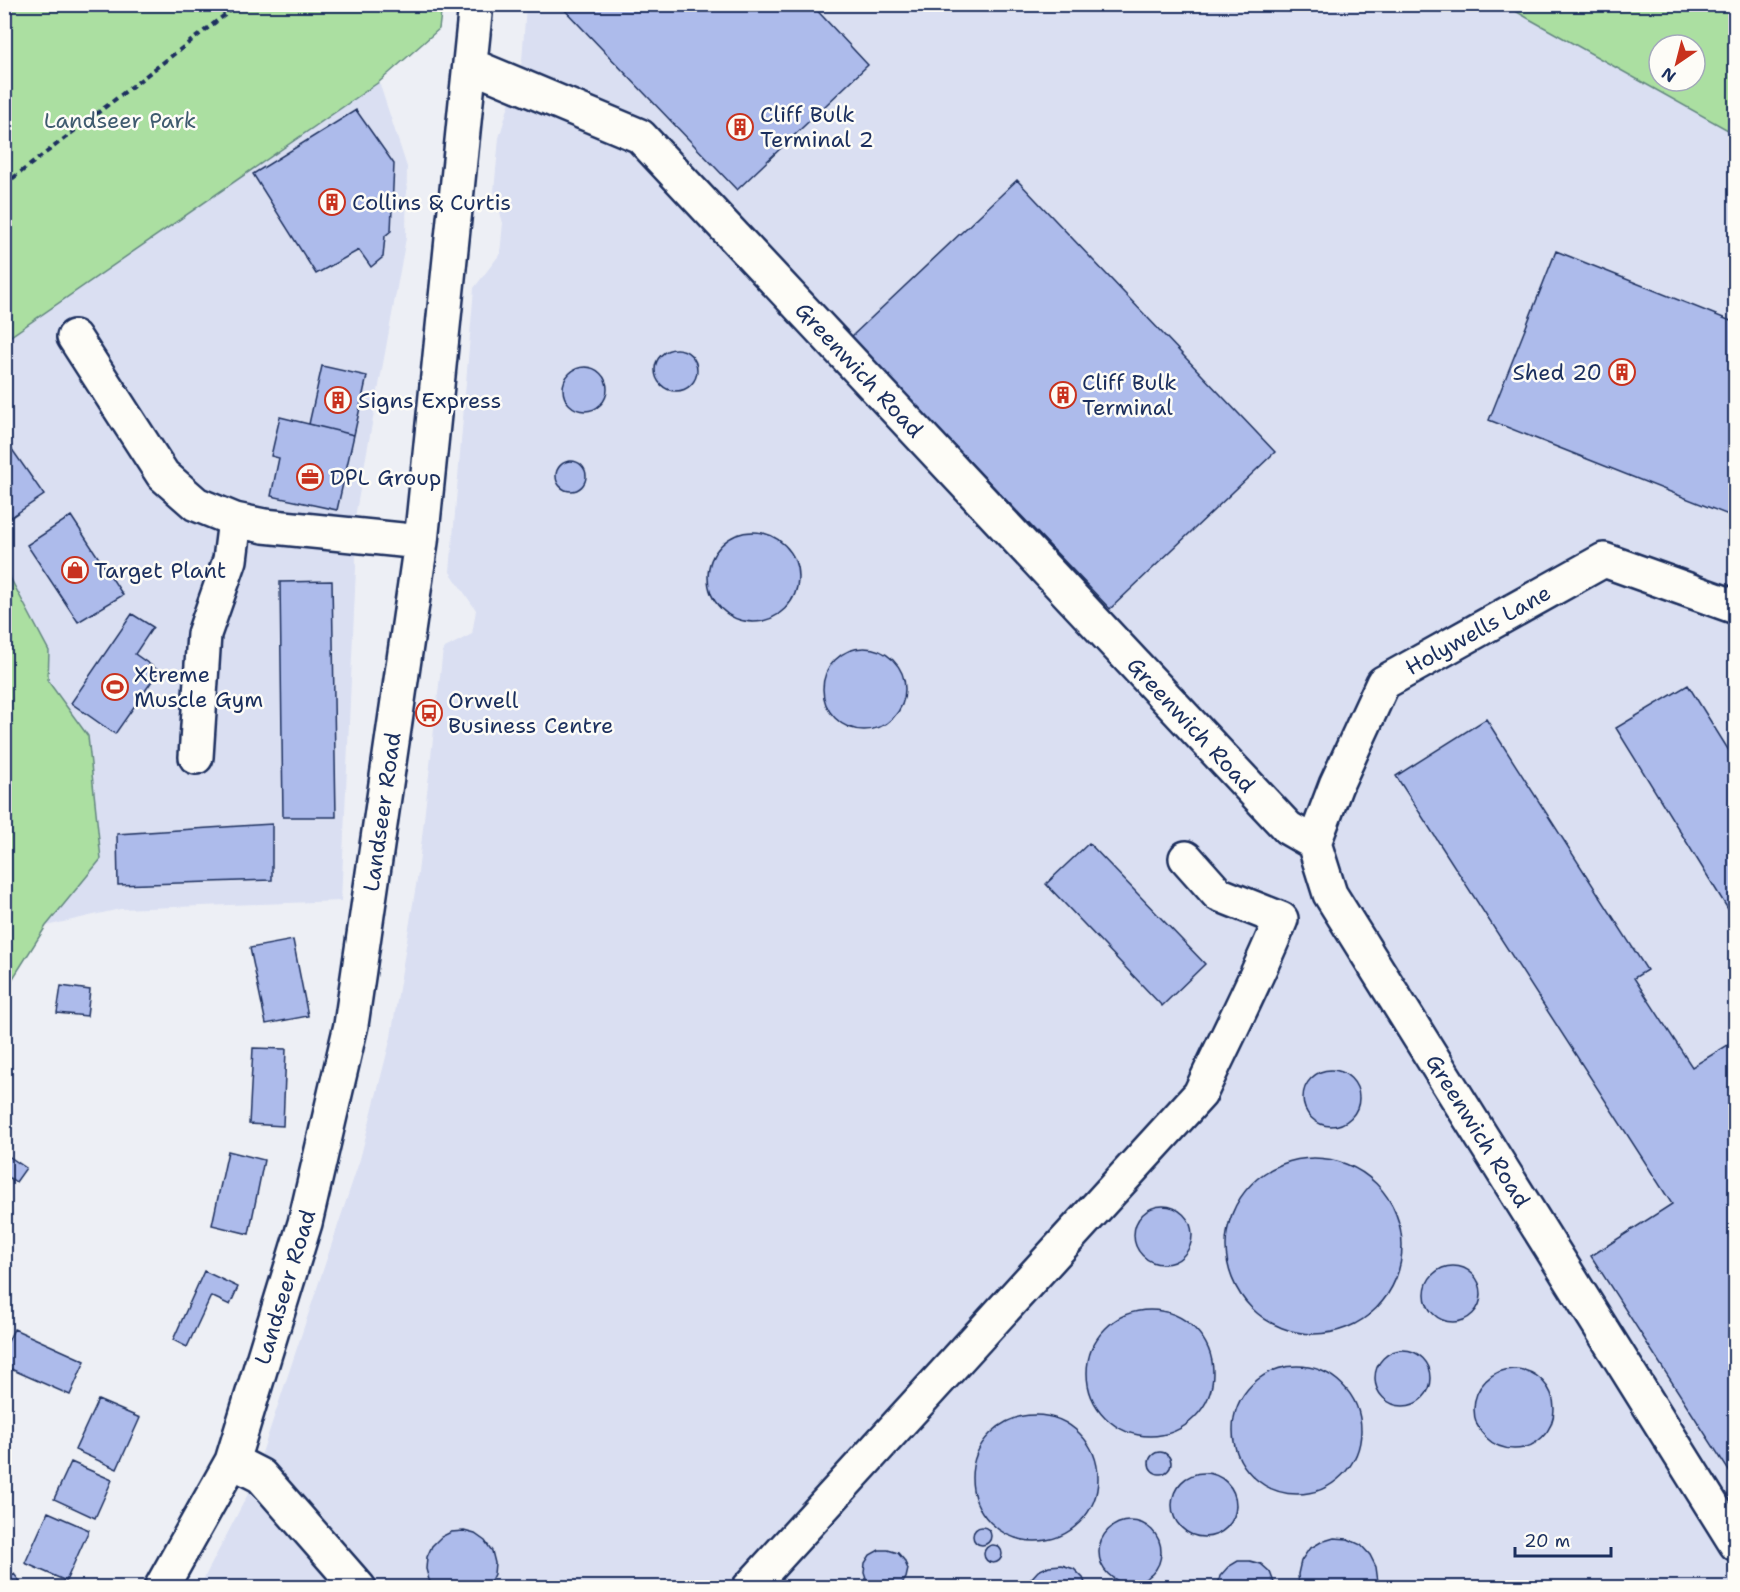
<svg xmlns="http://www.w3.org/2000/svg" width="1740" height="1592" viewBox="0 0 1740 1592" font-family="'Shantell Sans',sans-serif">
	<rect width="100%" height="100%" fill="#edeff5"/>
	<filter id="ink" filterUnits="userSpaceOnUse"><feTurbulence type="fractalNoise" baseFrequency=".0167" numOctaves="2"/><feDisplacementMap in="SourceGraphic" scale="12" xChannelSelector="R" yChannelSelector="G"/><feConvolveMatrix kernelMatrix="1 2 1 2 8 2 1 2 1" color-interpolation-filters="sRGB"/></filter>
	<g filter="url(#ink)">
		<path fill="#dadff2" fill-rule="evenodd" d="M526,5h1209v1582l-1536,1 50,-96 111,-333 31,-122 27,-164 25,-224 29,-15 4,-24 -26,-38 24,-284 26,-34 3,-31 -9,-32 5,-53 23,-77zM1659,45h36v36h-36z
			M379,82l28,85 -1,71 -51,279 1,51 -15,333 -221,8 -74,17 55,-67 -13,-123 -40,-55 1,-30 -44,-83 -1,-228z"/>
		<path fill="#abdfa1" stroke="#638780" stroke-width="1.5" fill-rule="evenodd" d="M5,4h437v1l-3,24 -60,53 -374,258z
			M1505,5h230v129l-204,-114zM1659,45h36v36h-36z
			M5,568l44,83 -1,30 40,55 13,123 -55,67 -41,65z"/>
		<path fill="#adbbeb" stroke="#1b2f5e" stroke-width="1.5" d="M559,4h252l57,61 -131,125z
			M356,110l38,54 -3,67 -6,5 -2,21 -12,10 -12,-17 -43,24 -63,-100z
			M1017,180l258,272 -165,157 -259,-272z
			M1556,251l180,72v195l-247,-98z
			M655 370a21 21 0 1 1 42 0a21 21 0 1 1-42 0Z
			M322,366l45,10 -13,59 -45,-11z
			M563 389a22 22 0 1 1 44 0a22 22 0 1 1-44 0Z
			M280,417l74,18 -17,75 -66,-14 8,-38 -8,-2z
			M4,438l40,57 -40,27z
			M556 476a15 15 0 1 1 30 0a15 15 0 1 1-30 0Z
			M71,516l52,79 -45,27 -51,-77z
			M708 577a45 45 0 1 1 90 0a45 45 0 1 1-90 0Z
			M332,581l4,236h-53l-3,-235z
			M132,614l21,13 -18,27 24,17 -44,63 -44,-31z
			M823 689a41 41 0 1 1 82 0a41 41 0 1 1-82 0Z
			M1688,685l48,77v160l-120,-194z
			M1486,719l161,251 -13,8 58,89 44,-27v442l-145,-226 81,-52 -276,-428z
			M272,824v56l-154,5 -1,-51z
			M1089,843l116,121 -43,42 -116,-122z
			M293,940l15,76 -42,8 -16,-76z
			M61,986l29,4 -3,26 -30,-3z
			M253,1048l33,1 -3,77 -34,-2z
			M1303 1098a28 28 0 1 1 56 0a28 28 0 1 1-56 0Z
			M228,1151l36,9 -15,74 -37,-9z
			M4,1153l22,15 -10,14 -12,-8z
			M1226 1246a88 88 0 1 1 176 0a88 88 0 1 1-176 0Z
			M1134 1235a29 29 0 1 1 58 0a29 29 0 1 1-58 0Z
			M1425 1294a28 28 0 1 1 56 0a28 28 0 1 1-56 0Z
			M204,1271l34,16 -8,18 -19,-9 -24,51 -14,-7z
			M1087 1373a63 63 0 1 1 126 0a63 63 0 1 1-126 0Z
			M14,1329l71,32 -15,34 -66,-29v-16z
			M1375 1378a28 28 0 1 1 56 0a28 28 0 1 1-56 0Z
			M1233 1430a64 64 0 1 1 128 0a64 64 0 1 1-128 0Z
			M1474 1409a40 40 0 1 1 80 0a40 40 0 1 1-80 0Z
			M98,1400l42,18 -23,51 -42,-19z
			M972 1478a63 63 0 1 1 126 0a63 63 0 1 1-126 0Z
			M1149 1463a11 11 0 1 1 22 0a11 11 0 1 1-22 0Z
			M71,1462l41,18 -17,38 -41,-19z
			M1172 1505a32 32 0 1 1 64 0a32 32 0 1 1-64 0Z
			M48,1512l41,18 -23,51 -41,-18z
			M1099 1552a31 31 0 1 1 62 0a31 31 0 1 1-62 0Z
			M973 1536a9 9 0 1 1 18 0a9 9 0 1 1-18 0Z
			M464,1531l11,3 10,7 7,10 3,12 -1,11 -5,11 -2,3h-52l-6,-8 -3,-11 1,-12 5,-11 9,-9 10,-5z
			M1334,1538l14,1 13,6 9,10 6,12 2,15 -2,6h-77l-1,-14 3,-13 8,-12 12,-7z
			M984 1554a9 9 0 1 1 18 0a9 9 0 1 1-18 0Z
			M879,1550h9l10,3 6,7 4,9 -2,9 -7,10h-27l-5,-6 -3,-9 1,-10 5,-8z
			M1238,1561h12l11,3 9,8 6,16h-59l3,-12 8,-9z
			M1062,1565l12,4 9,9 4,10h-60l3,-8 8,-9 11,-5z
			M14,1574l11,14h-21v-6z"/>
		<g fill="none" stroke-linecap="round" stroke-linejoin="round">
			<defs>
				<path id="minor" d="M470,65l170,71 648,692 26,15 16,51 406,650
					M74,337l89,138 33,29 39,16 29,6 157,16
					M196,757l8,-123 26,-74 5,-40
					M1314,843l22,-58 47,-102 221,-123 132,47
					M232,1461l29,15 98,112
					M161,1588l71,-127 73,-238 46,-198 70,-483 55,-538
					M749,1588l451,-494c27,-58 57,-115 81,-175l-63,-25 -32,-36"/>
			</defs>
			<use href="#minor" stroke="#1b2f5e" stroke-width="38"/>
			<path stroke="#1b2f5e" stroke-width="4" stroke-dasharray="6 4.5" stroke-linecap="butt" d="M4,185l226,-174 5,-7"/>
			<use href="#minor" stroke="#fdfcf7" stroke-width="33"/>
		</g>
	</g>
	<defs>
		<symbol id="building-ring" viewBox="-11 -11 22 22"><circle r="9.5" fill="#fdfcf7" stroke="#c8321e" stroke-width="1.5"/><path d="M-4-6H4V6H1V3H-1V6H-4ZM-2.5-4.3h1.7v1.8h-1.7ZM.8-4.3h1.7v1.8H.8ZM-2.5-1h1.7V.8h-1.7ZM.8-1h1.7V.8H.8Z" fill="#c8321e"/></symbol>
		<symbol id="office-ring" viewBox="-11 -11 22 22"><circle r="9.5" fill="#fdfcf7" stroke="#c8321e" stroke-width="1.5"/><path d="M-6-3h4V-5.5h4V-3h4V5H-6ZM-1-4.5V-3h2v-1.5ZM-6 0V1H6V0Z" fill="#c8321e"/></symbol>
		<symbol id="shop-ring" viewBox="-11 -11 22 22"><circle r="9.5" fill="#fdfcf7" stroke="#c8321e" stroke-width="1.5"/><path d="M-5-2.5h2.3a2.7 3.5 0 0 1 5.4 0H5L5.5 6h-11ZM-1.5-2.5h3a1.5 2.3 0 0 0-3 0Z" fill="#c8321e"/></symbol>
		<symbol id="stadium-ring" viewBox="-11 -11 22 22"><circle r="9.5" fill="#fdfcf7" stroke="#c8321e" stroke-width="1.5"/><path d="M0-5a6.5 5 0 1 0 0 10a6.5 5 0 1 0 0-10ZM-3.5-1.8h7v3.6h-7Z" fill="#c8321e"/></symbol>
		<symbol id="bus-ring" viewBox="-11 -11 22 22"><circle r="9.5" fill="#fdfcf7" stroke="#c8321e" stroke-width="1.5"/><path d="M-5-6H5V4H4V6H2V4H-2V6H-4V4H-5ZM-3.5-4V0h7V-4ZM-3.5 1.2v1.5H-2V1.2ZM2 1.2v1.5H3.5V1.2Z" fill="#c8321e"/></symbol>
	</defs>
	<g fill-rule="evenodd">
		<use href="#building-ring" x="725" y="112" width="30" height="30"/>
		<use href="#building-ring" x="317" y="187" width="30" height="30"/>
		<use href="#building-ring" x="1607" y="357" width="30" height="30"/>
		<use href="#building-ring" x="1048" y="380" width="30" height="30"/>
		<use href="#building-ring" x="323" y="385" width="30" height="30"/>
		<use href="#office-ring" x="295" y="462" width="30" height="30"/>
		<use href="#shop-ring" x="60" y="555" width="30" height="30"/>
		<use href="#stadium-ring" x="100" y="672" width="30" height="30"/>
		<use href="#bus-ring" x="414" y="698" width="30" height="30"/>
	</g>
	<g text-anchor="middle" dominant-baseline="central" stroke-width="5" stroke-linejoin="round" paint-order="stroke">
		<g font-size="22" fill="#1b2f5e" stroke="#fdfcf7" text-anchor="start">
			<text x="760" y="114">Cliff Bulk<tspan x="760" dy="25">Terminal 2</tspan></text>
			<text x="352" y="202">Collins &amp; Curtis</text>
			<text x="1602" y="372" text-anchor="end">Shed 20</text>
			<text x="1082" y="382">Cliff Bulk<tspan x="1082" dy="25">Terminal</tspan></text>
			<text x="358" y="400">Signs Express</text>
			<text x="330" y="477">DPL Group</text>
			<text x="94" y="570">Target Plant</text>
			<text x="134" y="674">Xtreme<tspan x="134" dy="25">Muscle Gym</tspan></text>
			<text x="448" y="700">Orwell<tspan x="448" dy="25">Business Centre</tspan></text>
		</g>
		<g font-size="22" fill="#3f5b6f" stroke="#fdfcf7">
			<text x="120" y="120">Landseer Park</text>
		</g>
		<g font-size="22" fill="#1b2f5e" stroke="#fdfcf7">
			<text transform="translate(859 370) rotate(47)">Greenwich Road</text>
			<text transform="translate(1478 630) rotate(-29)">Holywells Lane</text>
			<text transform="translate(1191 725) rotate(47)">Greenwich Road</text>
			<text transform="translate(382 812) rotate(-82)">Landseer Road</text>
			<text transform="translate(1478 1131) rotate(58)">Greenwich Road</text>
			<text transform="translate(285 1287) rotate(-73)">Landseer Road</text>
		</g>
	</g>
	<rect width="1740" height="1592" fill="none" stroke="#fdfcf7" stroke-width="24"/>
	<rect x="12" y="12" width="1716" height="1568" fill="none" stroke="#1b2f5e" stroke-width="2" filter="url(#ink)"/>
	<g transform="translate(1677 63) rotate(215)"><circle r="28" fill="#fdfcf7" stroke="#a3aaba" stroke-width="1.5"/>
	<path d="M0-4.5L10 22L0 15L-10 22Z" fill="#c8321e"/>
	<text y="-9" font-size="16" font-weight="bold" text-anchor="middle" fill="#1b2f5e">N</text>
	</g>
	<path d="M1515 1547v9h96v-9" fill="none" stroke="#1b2f5e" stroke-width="3"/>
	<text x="1524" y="1547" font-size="18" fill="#1b2f5e" stroke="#fdfcf7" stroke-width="4.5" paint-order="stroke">20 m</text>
</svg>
